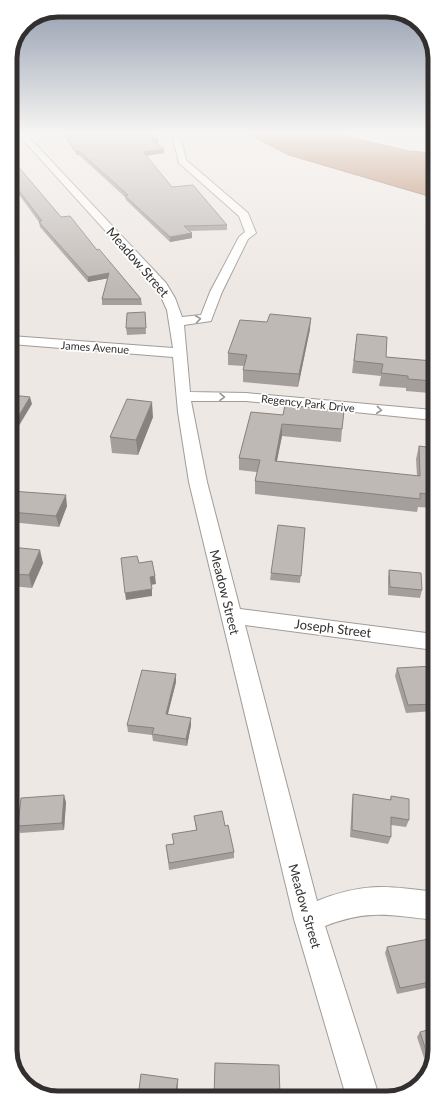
<svg xmlns="http://www.w3.org/2000/svg" width="445" height="1108" viewBox="0 0 445 1108" font-family="Lato,sans-serif">
	<rect width="100%" height="100%" fill="#eee8e4"/>
	<path fill="#b37e5b" stroke="#8c664e" d="M246,133h88l74,18 25,2v43h-5l-139,-41z"/>
	<g fill="none" stroke-linecap="round" stroke-linejoin="round">
		<defs>
			<path id="minor" d="M17,133h8l141,150 9,15 7,19 19,-2 9,-23 29,-55 6,-5 -6,-16 -60,-53 -6,-24 1,-2h3l4,2 5,21 62,53 8,20 -8,6 -26,53 -10,26 -1,3 -27,4 6,67 56,1 187,17v10l-187,-19h-55l16,81 33,127 194,25v16l-189,-25 72,276c48,-19 69,-15 118,-9v28c-45,-5 -67,-11 -110,6l54,170h-33l-52,-177 -105,-437 -11,-70 -5,-55 -162,-13v-8l162,12 -6,-38 -10,-22z"/>
		</defs>
		<use href="#minor" stroke="#a29c98" stroke-width="2"/>
		<use href="#minor" fill="#fff" fill-rule="evenodd"/>
	</g>
	<path fill="#a49f9c" d="M62,133h90l6,6v4h-1l7,6v4l-18,3 26,31 55,38v5l-38,1 3,7 -22,4 -44,-42 -1,-3 -46,-42h-2z
		M10,158l51,59 36,33 44,49 1,6h-40v-6l6,-21 -20,4 -48,-55 -1,-5 -29,-40z
		M145,312l1,22 -19,1 -1,-7z
		M310,329l-12,58 -55,-5v-12l1,-4 -16,-1v-12z
		M357,334l29,23 47,4v29h-2l-1,3 -24,-2v-3l-27,-2 2,-10 -29,-3z
		M251,412l91,17 -1,13 -59,-6 -5,25 140,15 -1,-17 3,-13 15,2v60l-16,-1 -1,5 -162,-18v-13l2,-9 -18,-2v-12z
		M153,417l-15,38 -26,-2 -2,-16z
		M11,491l56,15 -8,21 -48,-5z
		M305,528l-5,55 -30,-3 1,-7z
		M11,547l32,16 -11,25 -21,-2z
		M389,570l33,20 -2,8 -32,-3v-18z
		M397,668l37,2v41l-28,2 -11,-37z
		M176,674v8l-8,32 23,11 -4,21 -34,-5 -1,-6 -24,-3 -1,-7z
		M353,794l37,6 1,-4 18,24 -3,7 -15,-2v12l-3,7 -38,-7 2,-36z
		M66,802l-2,28 -44,3 -2,-7z
		M194,816l31,10 9,26v6l-65,12 -3,-25 7,-1 23,-14z
		M435,940v46l-38,8 -12,-41 2,-6z
		M420,1032l15,18 -10,29 -3,-10 4,-5 -9,-27z"/>
	<path fill="#86827f" d="M158,139v4l-6,1v-4z
		M164,149v4l-21,3v-4z
		M76,151h3v4h-2z
		M192,233v5l-22,4v-5z
		M109,273l1,5 -22,4v-5z
		M311,318l-1,11 -12,58 1,-13z
		M30,397l2,7 -21,35v-10z
		M152,402l1,15 -15,38 -2,-15z
		M282,424v12l-8,38 1,-13z
		M66,495l1,11 -8,21 -3,-11z
		M40,550l3,13 -11,25 -3,-13z
		M155,576l1,8 -5,1 -1,-8z
		M152,589v7l-26,4 -1,-7z
		M11,619l4,11 -4,8z
		M176,674v8l-10,39v-7z
		M191,718v7l-4,21 -1,-7z
		M64,795l2,7 -2,28 -2,-7z
		M178,1079v4l-1,14h-2z"/>
	<path fill="#bfb9b5" stroke="#86827f" d="M64,133h88l6,6 -6,1 12,9 -21,3 29,35 21,-2 34,40 -43,1 8,7 -22,4 -45,-41 3,-1 -49,-44h-3z
		M10,158h1l50,59 9,-1 27,34 2,-1 42,50h-39l7,-26 -21,4 -49,-55 3,-1 -32,-42z
		M145,312l1,16h-20l1,-15z
		M270,314l41,4 -12,56 -56,-4 4,-15 -19,-2 12,-33 27,2z
		M357,334l30,3 -1,20 47,4v20l-25,-2v-3l-27,-3 2,-9 -29,-3z
		M11,395l19,2 -19,32z
		M127,399l25,3 -16,38 -26,-3z
		M285,405l59,6 -2,18 -60,-5 -7,37 145,15 -1,-30 15,2v47l-14,-2v6l-165,-18 5,-21 -21,-2 12,-46 32,3z
		M11,491l55,4 -10,21 -45,-4z
		M278,525l27,3 -4,48 -30,-3z
		M11,547l29,3 -11,25 -18,-1z
		M137,556l2,7 13,-2 3,15 -5,1 2,12 -27,4 -4,-35z
		M389,570l32,3 1,17 -32,-3z
		M433,666l1,4v34l-26,1 -11,-37z
		M142,670l34,4 -10,40 25,4 -5,21 -34,-5 2,-6 -27,-3z
		M353,794l38,6v-4l18,3v21l-18,-3v20l-39,-7z
		M64,795l-2,28 -44,3 3,-28z
		M222,811l3,15 3,-1 6,27 -65,11 -3,-18 8,-1 -2,-10 25,-4 -3,-14z
		M434,938l1,2v41l-35,7 -13,-41z
		M435,1028v22l-7,21 -3,-7 5,-1 -10,-31z
		M215,1063l64,2 1,31 -66,1z
		M141,1074l37,5 -3,18h-37z"/>
	<defs><path id="oneway-chevron" d="M-2-3.5L2.5 0L-2 3.5" fill="none" stroke-width="1.6" stroke-linecap="round" stroke-linejoin="round"/></defs>
	<g stroke="#989796">
		<use href="#oneway-chevron" transform="translate(198 319) rotate(-8)"/>
		<use href="#oneway-chevron" transform="translate(222 397) rotate(1)"/>
		<use href="#oneway-chevron" transform="translate(379 410) rotate(6)"/>
	</g>
	<linearGradient id="sky" x2="0" y2="1"><stop stop-color="#939eb0"/><stop offset="0.46" stop-color="#f7f5f3"/><stop offset="1" stop-color="#f7f5f3" stop-opacity="0"/></linearGradient>
	<rect width="445" height="288" fill="url(#sky)"/>
	<g text-anchor="middle" dominant-baseline="central" stroke-width="3.5" stroke-linejoin="round" paint-order="stroke">
		<g font-size="11" fill="#322f2e" stroke="#fff">
			<text transform="translate(95 347) rotate(4)">James Avenue</text>
			<text transform="translate(308 403) rotate(6)">Regency Park Drive</text>
		</g>
		<g font-size="13" fill="#322f2e" stroke="#fff">
			<text transform="translate(138 262) rotate(49)">Meadow Street</text>
			<text transform="translate(225 592) rotate(76)">Meadow Street</text>
			<text transform="translate(333 628) rotate(7)">Joseph Street</text>
			<text transform="translate(305 906) rotate(74)">Meadow Street</text>
		</g>
	</g>
	<path d="M0 0H445V1108H0ZM58 17H387A41 41 0 0 1 428 58V1050A41 41 0 0 1 387 1091H58A41 41 0 0 1 17 1050V58A41 41 0 0 1 58 17Z" fill="#fff" fill-rule="evenodd"/>
	<path fill="none" stroke="#322f2e" stroke-width="5" d="M58 17H387A41 41 0 0 1 428 58V1050A41 41 0 0 1 387 1091H58A41 41 0 0 1 17 1050V58A41 41 0 0 1 58 17Z"/>
</svg>
